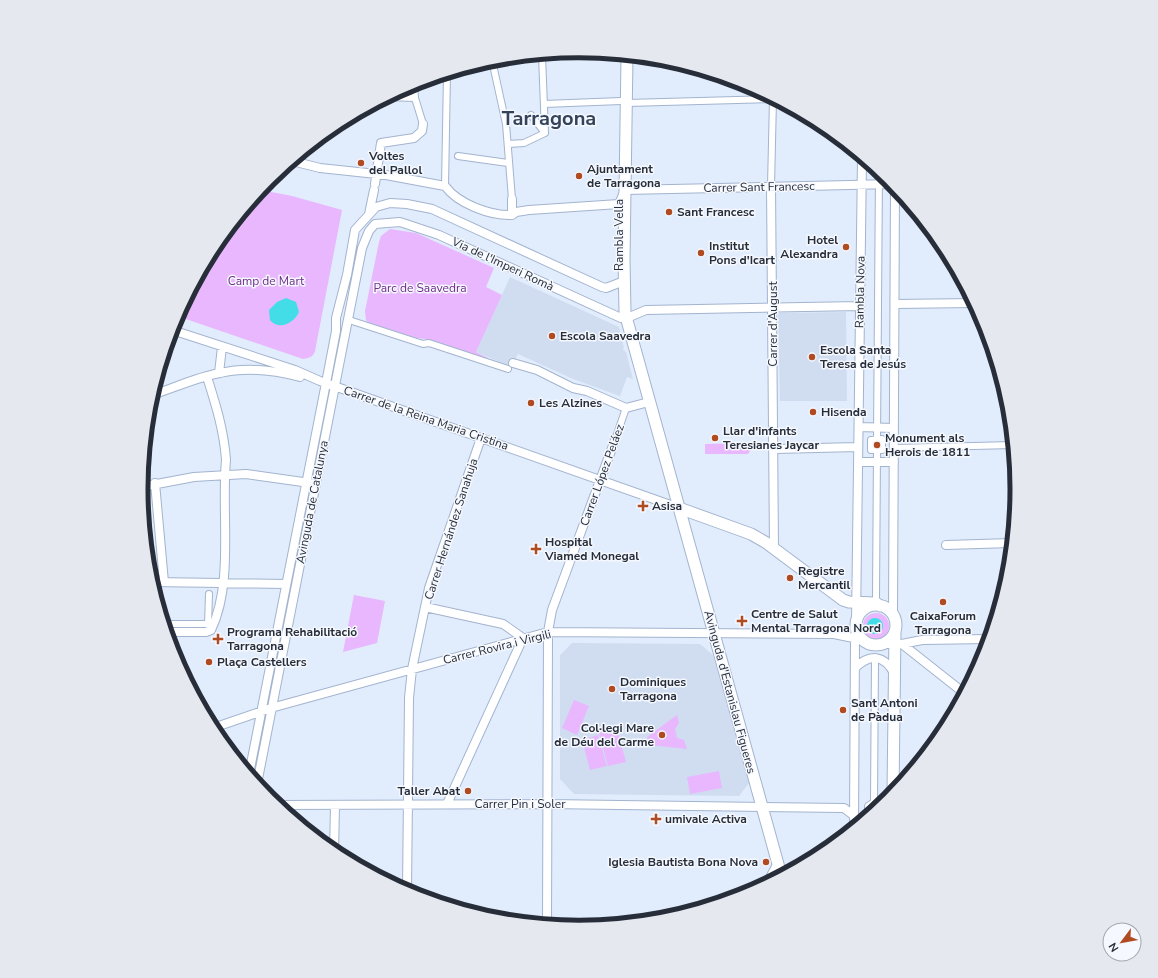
<svg xmlns="http://www.w3.org/2000/svg" width="1158" height="978" viewBox="0 0 1158 978" font-family="'Nunito Sans',sans-serif">
	<rect width="100%" height="100%" fill="#e1ecfd"/>
	<path fill="#d0ddf1" d="M510,277l109,50 5,21 -1,2 3,2 7,27 -6,-2 -7,19 -47,-17 -55,-25 -7,13 -35,-15z
		M846,312l1,89h-67l-2,-88z
		M572,643l128,1 13,11 36,128 -10,13 -165,-2 -14,-15v-124z"/>
	<path fill="#e8b7fd" d="M261,190l31,6 50,14 -27,141c-2,6 -6,7 -12,8l-126,-43 38,-71z
		M390,229l26,4 78,35 -8,19 16,8 -26,57 12,6 -1,1 -62,-20 -15,-2 -41,-13 -3,-4 -1,-9 14,-69 2,-6z
		M748,443l4,5 -4,6h-43v-10z
		M354,595l31,6 -8,42 -34,9z
		M863 626a13 13 0 1 1 26 0a13 13 0 1 1-26 0Z
		M574,700l15,6 -12,29 -15,-7z
		M677,715l2,8 -4,6 2,9 7,2 3,9 -38,-4 -2,-8z
		M616,725l10,37 -18,4 -10,-36z
		M598,735l9,31 -17,4 -8,-30z
		M719,771l3,17 -32,6 -3,-17z"/>
	<path fill="#43dde8" d="M286,298l10,4 3,10c-5,11 -20,19 -29,8l-1,-10 8,-8z
		M867 626a8 8 0 1 1 16 0a8 8 0 1 1-16 0Z"/>
	<g fill="none" stroke-linecap="round" stroke-linejoin="round">
		<defs>
			<path id="pedestrian" d="M492,60l14,64 6,75
				M414,84l1,14 8,26
				M387,97l28,1
				M627,103l147,-4
				M544,104l77,-3
				M531,115l14,18
				M508,144l16,-1 21,-10 -3,-78
				M458,156l50,7
				M445,186l2,-112
				M771,186l2,-87
				M349,320l74,24 6,-1 79,26
				M877,439l2,-267
				M882,439v11h-11v-10z
				M615,440l11,-32
				M894,448l119,-3
				M876,599l1,-149
				M164,624h44l1,-30
				M874,802l1,-144
				M871,813l-3,-3v-4l6,-4"/>
			<path id="minor" d="M292,161l28,7 66,7 59,11c13,18 46,30 67,29
				M375,184l6,-41 33,-5 8,-7 1,-7
				M771,186l3,363
				M512,199v16
				M369,214l5,-24
				M512,215l4,-3 13,-2 90,-6 6,-14 268,-6
				M895,304l79,-1
				M172,330l123,40 25,11 359,127
				M513,363l24,7 36,18 14,3 39,17 19,-5
				M219,373l3,-26
				M152,395c22,-7 45,-18 68,-22 26,-6 54,-3 80,4
				M859,427l35,1
				M774,449l84,-2
				M858,462h36
				M155,483l9,99
				M141,487l53,-10 52,-3 64,9
				M946,545l66,-2
				M152,582l134,2
				M425,607l78,17 20,14 -76,166
				M893,616l2,-429
				M856,623l6,-465
				M167,632h39l5,-2c23,-47 10,-117 15,-170 -2,-29 -10,-55 -19,-83
				M881,644h21l20,-4 67,-1
				M902,644l62,49
				M855,668c15,-15 29,-13 39,5
				M213,728l58,-20 277,-76 286,2 29,6
				M249,774l77,-391 10,-52v-13l11,-43 8,-45 21,-23 14,-4 17,1 25,5 170,78 4,1 13,-5
				M257,784l105,-536 7,-17 6,-7 25,-2 39,13 182,83h6l19,-8 214,-4
				M277,805l271,-1 296,4 17,13
				M854,827l1,-187 1,-11
				M334,852l1,-46
				M767,883l11,-20
				M407,891l2,-193 3,-29 17,-81 52,-150
				M547,924l1,-292 4,-22 63,-170"/>
			<path id="secondary" d="M627,56l-3,203 1,54 156,562
				M679,508l72,26 14,8 78,58 6,2 27,1 4,3
				M856 625a20 20 0 1 1 40 0a20 20 0 1 1-40 0Z
				M893,793l2,-162"/>
		</defs>
		<use href="#pedestrian" stroke="#a3b4cf" stroke-width="8"/>
		<use href="#minor" stroke="#a3b4cf" stroke-width="10"/>
		<use href="#secondary" stroke="#a3b4cf" stroke-width="13"/>
		<use href="#pedestrian" stroke="#fff" stroke-width="6"/>
		<use href="#minor" stroke="#fff" stroke-width="8"/>
		<use href="#secondary" stroke="#fff" stroke-width="11"/>
	</g>
	<g fill="#b04a21" stroke="#f5f8fe" stroke-width="1.5">
		<circle cx="361" cy="163" r="4"/>
		<circle cx="579" cy="176" r="4"/>
		<circle cx="669" cy="212" r="4"/>
		<circle cx="846" cy="247" r="4"/>
		<circle cx="701" cy="253" r="4"/>
		<circle cx="552" cy="336" r="4"/>
		<circle cx="812" cy="357" r="4"/>
		<circle cx="531" cy="403" r="4"/>
		<circle cx="813" cy="412" r="4"/>
		<circle cx="715" cy="438" r="4"/>
		<circle cx="877" cy="445" r="4"/>
		<path d="M641 500h4v4h4v4h-4v4h-4v-4h-4v-4h4z"/>
		<path d="M534 543h4v4h4v4h-4v4h-4v-4h-4v-4h4z"/>
		<circle cx="790" cy="578" r="4"/>
		<circle cx="943" cy="602" r="4"/>
		<path d="M740 615h4v4h4v4h-4v4h-4v-4h-4v-4h4z"/>
		<path d="M216 633h4v4h4v4h-4v4h-4v-4h-4v-4h4z"/>
		<circle cx="209" cy="662" r="4"/>
		<circle cx="612" cy="689" r="4"/>
		<circle cx="843" cy="710" r="4"/>
		<circle cx="662" cy="735" r="4"/>
		<circle cx="468" cy="791" r="4"/>
		<path d="M654 813h4v4h4v4h-4v4h-4v-4h-4v-4h4z"/>
		<circle cx="766" cy="862" r="4"/>
	</g>
	<g text-anchor="middle" dominant-baseline="central" stroke-width="3" stroke-linejoin="round" paint-order="stroke">
		<g font-size="12" font-weight="bold" fill="#272e39" stroke="#f5f8fe" text-anchor="start">
			<text x="369" y="156">Voltes<tspan x="369" dy="14">del Pallol</tspan></text>
			<text x="587" y="169">Ajuntament<tspan x="587" dy="14">de Tarragona</tspan></text>
			<text x="677" y="212">Sant Francesc</text>
			<text x="838" y="240" text-anchor="end">Hotel<tspan x="838" dy="14">Alexandra</tspan></text>
			<text x="709" y="246">Institut<tspan x="709" dy="14">Pons d'Icart</tspan></text>
			<text x="560" y="336">Escola Saavedra</text>
			<text x="820" y="350">Escola Santa<tspan x="820" dy="14">Teresa de Jesús</tspan></text>
			<text x="539" y="403">Les Alzines</text>
			<text x="821" y="412">Hisenda</text>
			<text x="723" y="431">Llar d'infants<tspan x="723" dy="14">Teresianes Jaycar</tspan></text>
			<text x="885" y="438">Monument als<tspan x="885" dy="14">Herois de 1811</tspan></text>
			<text x="652" y="506">Asisa</text>
			<text x="545" y="542">Hospital<tspan x="545" dy="14">Viamed Monegal</tspan></text>
			<text x="798" y="571">Registre<tspan x="798" dy="14">Mercantil</tspan></text>
			<text x="751" y="614">Centre de Salut<tspan x="751" dy="14">Mental Tarragona Nord</tspan></text>
			<text x="943" y="616" text-anchor="middle">CaixaForum<tspan x="943" dy="14">Tarragona</tspan></text>
			<text x="227" y="632">Programa Rehabilitació<tspan x="227" dy="14">Tarragona</tspan></text>
			<text x="217" y="662">Plaça Castellers</text>
			<text x="620" y="682">Dominiques<tspan x="620" dy="14">Tarragona</tspan></text>
			<text x="851" y="703">Sant Antoni<tspan x="851" dy="14">de Pàdua</tspan></text>
			<text x="654" y="728" text-anchor="end">Col·legi Mare<tspan x="654" dy="14">de Déu del Carme</tspan></text>
			<text x="460" y="791" text-anchor="end">Taller Abat</text>
			<text x="665" y="819">umivale Activa</text>
			<text x="758" y="862" text-anchor="end">Iglesia Bautista Bona Nova</text>
		</g>
		<g font-size="12" fill="#272e39" stroke="#f5f8fe">
			<text transform="translate(759 187) rotate(-1)">Carrer Sant Francesc</text>
			<text transform="translate(619 235) rotate(-90)">Rambla Vella</text>
			<text transform="translate(503 264) rotate(25)">Via de l'Imperi Romà</text>
			<text transform="translate(860 292) rotate(-89)">Rambla Nova</text>
			<text transform="translate(773 324) rotate(-90)">Carrer d'August</text>
			<text transform="translate(426 418) rotate(19)">Carrer de la Reina Maria Cristina</text>
			<text transform="translate(602 475) rotate(-70)">Carrer López Peláez</text>
			<text transform="translate(312 502) rotate(-79)">Avinguda de Catalunya</text>
			<text transform="translate(451 529) rotate(-72)">Carrer Hernández Sanahuja</text>
			<text transform="translate(497 647) rotate(-14)">Carrer Rovira i Virgili</text>
			<text transform="translate(730 692) rotate(75)">Avinguda d'Estanislau Figueres</text>
			<text x="520" y="804">Carrer Pin i Soler</text>
		</g>
		<g font-size="12" fill="#6f2c88" stroke="#f5f8fe">
			<text x="266" y="281">Camp de Mart</text>
			<text x="420" y="288">Parc de Saavedra</text>
		</g>
		<g font-size="20" font-weight="bold" fill="#35435a" stroke="#f5f8fe">
			<text x="549" y="118">Tarragona</text>
		</g>
	</g>
	<path d="M0 0H1158V978H0ZM148 489a431 431 0 1 1 862 0a431 431 0 1 1-862 0Z" fill="#e5e8ee" fill-rule="evenodd"/>
	<path fill="none" stroke="#272e39" stroke-width="5" d="M148 489a431 431 0 1 1 862 0a431 431 0 1 1-862 0Z"/>
	<g transform="translate(1122 942) rotate(238)"><circle r="19" fill="#f5f8fe" stroke="#a3a7af"/>
	<path d="M0-3L7 15L0 10L-7 15Z" fill="#b04a21"/>
	<text y="-6" font-size="11" font-weight="bold" text-anchor="middle" fill="#272e39">N</text>
	</g>
</svg>
